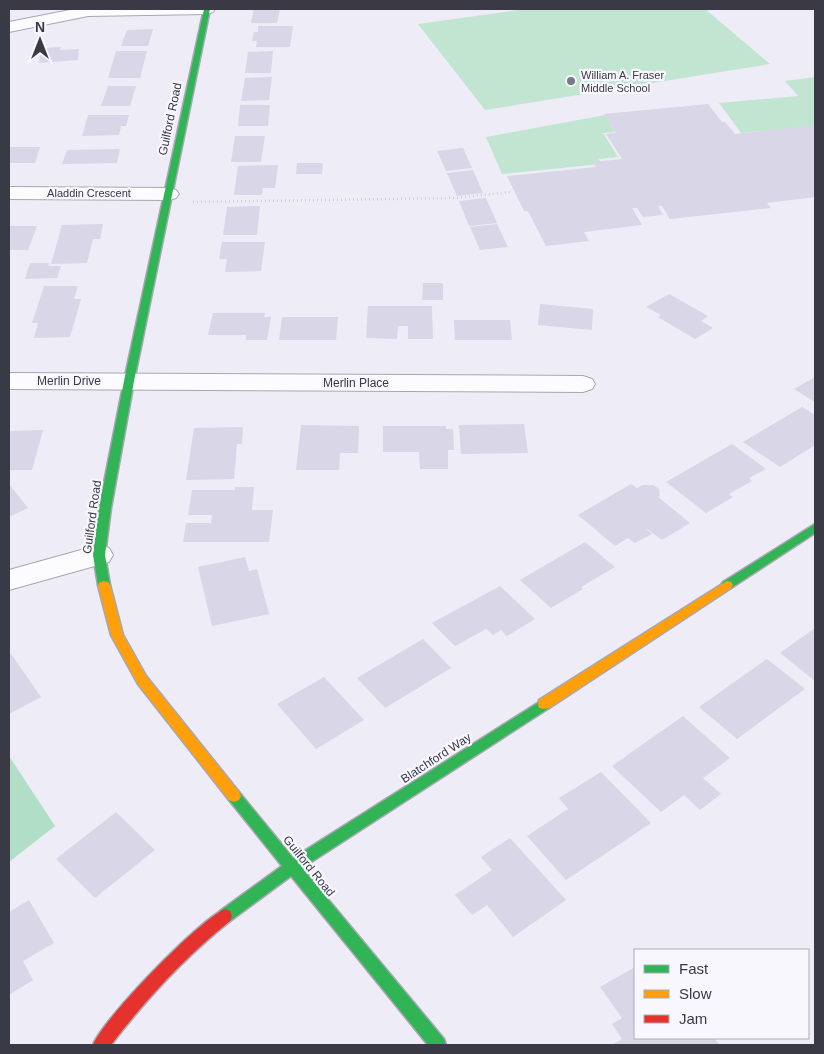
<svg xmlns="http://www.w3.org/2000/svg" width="824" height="1054" viewBox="0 0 824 1054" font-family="Arial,sans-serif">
	<rect width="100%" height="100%" fill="#eeecf7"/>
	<path fill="#c2e5d2" d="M527,9h178l65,55 -285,46 -67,-86z
		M815,77v49l-74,7 -22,-30 79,-7 -13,-15z
		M605,115l10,17 -12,1 15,24 -19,2 2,5 -99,10 -16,-37z"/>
	<path fill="#b0dec6" d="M9,756l46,70 -46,36z"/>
	<path fill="#d8d6e7" d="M254,9h26l-3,14h-26z
		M258,26h35l-3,21h-34l1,-6h-5l2,-9h4z
		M153,29l-5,17h-27l6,-16z
		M61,47l-1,3 19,-1 -1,11 -39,3 2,-15z
		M116,51h31l-7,27h-32z
		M273,51l-2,22h-26l3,-21z
		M272,77l-3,23 -28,1 4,-23z
		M108,86h28l-6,20h-29z
		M708,104l14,18h3l10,12 80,-9v72l-48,6 4,5 -101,11 -8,-13h-4l5,9 -20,2 -6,-9h-5l10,17 -58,7 5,9 -43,5 -18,-35h-4l-17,-35 89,-9 -3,-5 29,-3 -16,-25 10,-1 -12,-19z
		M240,105h30l-2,21h-30z
		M88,115h41l-3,11h-5l-2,9 -37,1z
		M235,136h30l-4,26h-30z
		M9,147h31l-5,16h-26z
		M463,148l9,20 -26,3 -9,-20z
		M120,149l-3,14 -55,1 5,-14z
		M297,163h26l-1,11h-26z
		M278,165l-3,23h-12l-1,7h-28l4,-29z
		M473,170l10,23 -26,3 -10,-23z
		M486,198l11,25 -28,3 -10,-25z
		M260,206l-3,29h-34l4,-28z
		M103,224l-3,15h-7l-6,24 -36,1 11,-39z
		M497,224l11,23 -28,3 -10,-23z
		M9,226h28l-9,24h-19z
		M222,242h43l-4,29 -36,1 2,-13h-8z
		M30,263h19l-1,3h13l-4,12 -32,1z
		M423,283h20v17h-21z
		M44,286h34l-4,13h7l-11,38 -36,1 4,-15h-6z
		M669,294l39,22 -7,5 12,7 -18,11 -37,-22 3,-2 -15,-8z
		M540,304l53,5 -1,21 -54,-5z
		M368,306h64l1,33h-25v-13h-10l-1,13 -31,-1z
		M213,313h52l-1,4h7l-4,23h-21v-5h-38z
		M282,317h56l-2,23h-57z
		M454,320h56l2,20h-57z
		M815,377v25l-21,-13z
		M802,407l13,8v30l-35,22 -37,-25z
		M524,424l4,29 -67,1 -2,-29z
		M301,425l58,1 -1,27h-18l-1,17h-43z
		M383,426h63v3h7l1,21h-6v19h-28l-1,-17h-36z
		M243,427l-1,17h-5l-3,35 -48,1 8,-52z
		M43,430l-11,40h-23v-39z
		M732,444l34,25 -17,9 3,3 -23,13 4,3 -27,16 -40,-31z
		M9,484l19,24 -19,9z
		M631,484l6,4 6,-3h10l6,4 1,7 -2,1 32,26 -28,17 -15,-11h-1l6,5 -17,9 -7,-5 -13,8 -37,-31z
		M235,487h19l-2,23h21l-4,32h-86l3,-19h25l1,-8h-24l4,-25h43z
		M585,542l30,25 -34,20 2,2 -32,19 -31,-28z
		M245,557l4,14 8,-2 12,45 -57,12 -14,-59z
		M500,586l35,33 -28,17 -6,-6 -8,5 -7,-6 -31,17 -23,-23z
		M815,628v53l-35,-28z
		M423,639l28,29 -66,40 -28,-30z
		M9,651l32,46 -32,17z
		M767,659l38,30 -68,50 -38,-32z
		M324,677l40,43 -48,29 -39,-45z
		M683,716l47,42 -27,20 18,16 -21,16 -16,-15 -23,17 -49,-46z
		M601,772l50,51 -85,57 -39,-44 41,-27 -9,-11z
		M116,812l39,38 -60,48 -39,-39z
		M510,838l56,62 -53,37 -26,-32 -15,10 -17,-20 37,-25 -11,-13z
		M29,900l25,43 -31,18 10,19 -24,15v-83z
		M635,967v71h79l5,6 -107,1 10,-6 -10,-15 10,-6 -22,-31z"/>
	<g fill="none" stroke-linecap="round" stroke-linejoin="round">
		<defs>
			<path id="street" d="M75,9h140l-2,3 -6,2 -119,2 -79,16v-10z
				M9,187l160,1 7,2 3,4 -3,4 -7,2 -160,-1z
				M9,373l574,3 9,3 3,5 -3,5 -9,3 -574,-3z
				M99,545l10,3 4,7 -4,7 -100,28v-20z"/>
			<path id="fast" d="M204,9h6l-76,372 -23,127 -6,47 5,30 -2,3h-8l-2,-3 -5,-30 6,-47 25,-127z
				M815,524v9l-84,55h-8l-2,-3 2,-3z
				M544,699l5,1 1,4 -1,4 -247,160 142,171 2,6h-18l-137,-169 -61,45 -5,2 -5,-2 -2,-5 2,-5 62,-45 -53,-66 -2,-4 2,-4 5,-2 5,2 54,66z"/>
			<path id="slow" d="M104,581l4,1 2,3 13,50 23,41 93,116 2,4 -2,4 -5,2 -5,-2 -91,-116 -27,-49 -13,-50 2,-3z
				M727,581l4,1 2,3 -2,3 -182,120 -5,1 -5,-1 -1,-4 1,-4z"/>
			<path id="jam" d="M225,909l5,2 2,5 -2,5c-45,36 -84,78 -119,124h-18c9,-25 107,-126 132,-136z"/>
		</defs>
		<use href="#street" stroke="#a8a7b1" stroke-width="2"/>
		<use href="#fast" stroke="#a8a7b1" stroke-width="3"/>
		<use href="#slow" stroke="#a8a7b1" stroke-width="3"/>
		<use href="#jam" stroke="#a8a7b1" stroke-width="3"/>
		<path stroke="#ceced3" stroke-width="2.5" stroke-dasharray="1 3" stroke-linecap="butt" d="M193,202l262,-4 55,-6"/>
		<use href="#street" fill="#fcfcfe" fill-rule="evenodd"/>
		<use href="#fast" fill="#30b455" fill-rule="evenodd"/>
		<use href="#slow" fill="#ff9f0a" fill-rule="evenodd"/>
		<use href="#jam" fill="#e5322d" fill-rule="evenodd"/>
	</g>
	<circle fill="#797884" stroke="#f8f7fe" stroke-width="2" cx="571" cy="81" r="5"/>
	<g text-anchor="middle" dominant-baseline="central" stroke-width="4.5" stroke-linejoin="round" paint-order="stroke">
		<g font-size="11" fill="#3a3946" stroke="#f8f7fe" text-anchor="start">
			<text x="581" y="75">William A. Fraser<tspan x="581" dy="13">Middle School</tspan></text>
		</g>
		<g font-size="11" fill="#3a3946" stroke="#f8f7fe">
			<text x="89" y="193">Aladdin Crescent</text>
		</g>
		<g font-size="12" fill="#3a3946" stroke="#f8f7fe">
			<text transform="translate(170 119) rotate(-78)">Guilford Road</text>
			<text x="69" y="381">Merlin Drive</text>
			<text x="356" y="383">Merlin Place</text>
			<text transform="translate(92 517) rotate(-82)">Guilford Road</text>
			<text transform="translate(436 758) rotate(-33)">Blatchford Way</text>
			<text transform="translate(309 866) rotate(51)">Guilford Road</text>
		</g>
	</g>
	<rect width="824" height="1054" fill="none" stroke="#3a3946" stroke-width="20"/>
	<rect x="634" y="949" width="175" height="90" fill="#f8f7fe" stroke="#acabb4"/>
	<rect x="644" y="965" width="25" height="8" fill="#30b455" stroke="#acabb4"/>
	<text x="679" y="974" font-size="15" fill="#3a3946">Fast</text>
	<rect x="644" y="990" width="25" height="8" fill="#ff9f0a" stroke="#acabb4"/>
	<text x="679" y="999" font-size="15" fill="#3a3946">Slow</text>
	<rect x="644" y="1015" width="25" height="8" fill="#e5322d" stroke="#acabb4"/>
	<text x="679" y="1024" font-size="15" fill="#3a3946">Jam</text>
	<g transform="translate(40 40)" stroke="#f8f7fe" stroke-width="4" paint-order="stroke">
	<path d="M0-4L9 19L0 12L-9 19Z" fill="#3a3946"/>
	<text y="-8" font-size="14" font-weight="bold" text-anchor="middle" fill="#3a3946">N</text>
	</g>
</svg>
